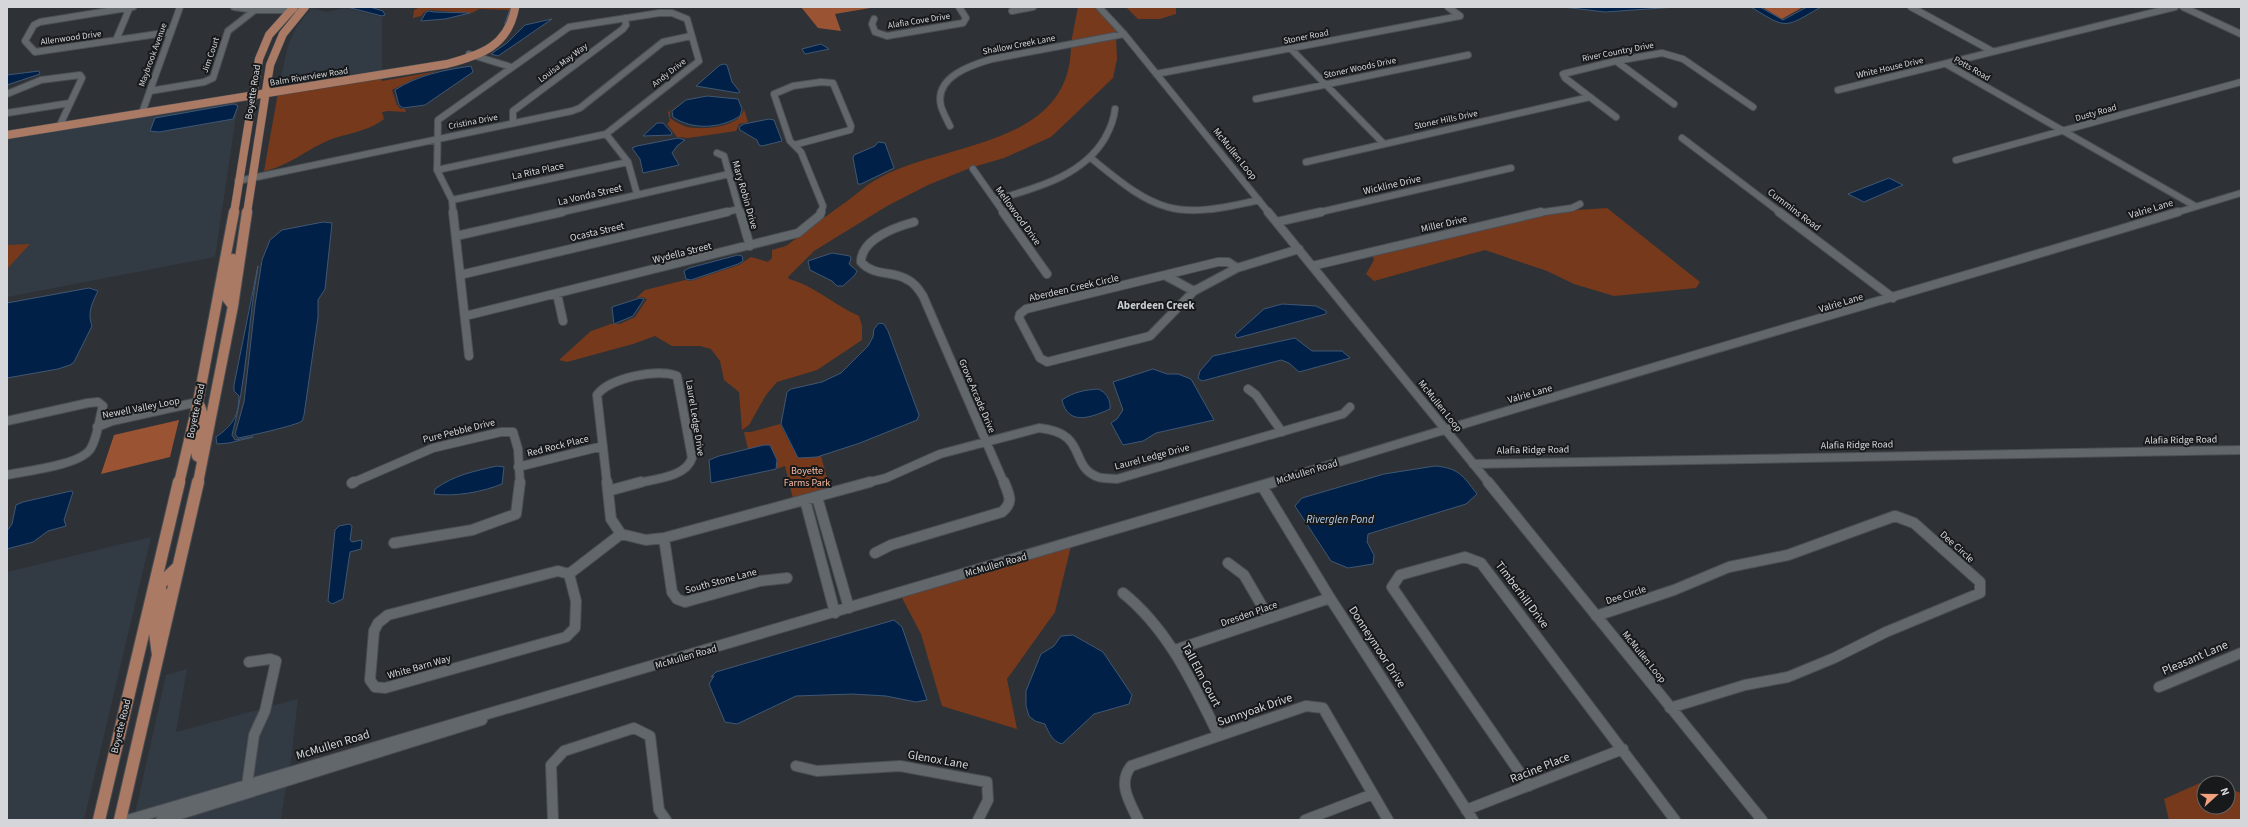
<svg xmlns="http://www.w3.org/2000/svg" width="2248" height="827" viewBox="0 0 2248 827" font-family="'Source Sans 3',sans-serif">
	<rect width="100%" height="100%" fill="#2e3236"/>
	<path fill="#323a44" d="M311,8l15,4 19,-4 37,9v53l-103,17 9,-42 8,-17z
		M232,102l6,1 -23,154 -208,40v-160z
		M151,537l-67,283h-77v-248z
		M187,669l-11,63 85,-23 -12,28 -7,46 -107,31 31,-139z
		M298,699l-8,69 -38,11 7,-45 12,-28z
		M288,785l-3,6 -4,29h-108z"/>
	<path fill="#77391b" d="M420,7h93l-1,3 -33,-1 -7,4 -43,-3 -5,2 -3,4 -8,2 1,-8z
		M1078,7h18l22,24 -1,3 -46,9z
		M1126,7h50v7l-16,5h-22z
		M1116,37l1,22 -4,19 -62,59 -47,21 -34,10 -42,17 -41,21 -73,45 -26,26 1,2c26,7 45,26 70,37l3,10v14l-45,30 -40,12 -11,13 -17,30 -7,5 -3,-38 -15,-12 -4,-19 -9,-12 -11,-3h-28l-17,-10 -22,8 -66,18 -8,-2 32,-29 20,-7h9l15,-7 12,-18 -5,-2 -6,1 9,-8 40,-10 6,1 48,-16 12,-8 17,5 4,-4v-8l14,-4c21,-16 42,-31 64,-47 8,-6 15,-13 24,-18 66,-40 196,-31 197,-135z
		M438,71l-22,7 -24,12 5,15 4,4h4l1,3 -18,-1 -6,1 2,7c-16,13 -38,14 -57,22 -23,10 -38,25 -63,30l14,-78 104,-17v5z
		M683,101l-13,10v7c5,4 11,7 17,9 15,3 53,1 57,-18l4,13 -9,2 -3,7 -48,7 -11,-1 -10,-13 3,-3 -2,-9z
		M1607,208l93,74 -4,6 -82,8 -40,-12 -27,-13 -62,-21 -111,31 -8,-7 8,-14 -2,-6 174,-42z
		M30,244l-23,25v-24z
		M780,424l18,34 23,-2 9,33 -37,10 -8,-33 -9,3 1,-9 -13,-15 -16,4 -4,-17h7z
		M1071,546l-16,66 -48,67 10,50 -75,-23 -21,-72 -20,-38z
		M2200,783l4,1v23h24v-19l13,5v27h-72l-5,-21z"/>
	<path fill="#9a5434" d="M801,7h75l-41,7 6,17 -23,-3z
		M1762,7h41l-21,12z
		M179,420l-9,37 -69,17 13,-39z"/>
	<path fill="#002047" stroke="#405773" d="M347,7h23l13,4 2,4 -3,1z
		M1563,7h113l-71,5z
		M1751,7h9l23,13 24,-13h14c-37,21 -33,23 -70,0z
		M429,11l5,1 36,1 -25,6 -24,2 5,-9z
		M552,19l-54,37 -7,-2 16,-11 18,-18z
		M821,44l8,5 -24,5 -3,-5z
		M724,64l3,1 5,17 8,10 -2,1 -42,-7 24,-21z
		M471,66l2,6 -48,33 -22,3 -4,-3 -4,-15c23,-15 49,-20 76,-24z
		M39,71l1,3 -33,11v-10z
		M707,96l31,3 4,10 -2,7c-20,13 -48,14 -67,1l-1,-6 14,-11z
		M234,104l4,2 -5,13 -74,13 -9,-1 5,-13z
		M769,119l5,1 8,21 -20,5 -3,-1 -2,-5 -17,-10 -1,-3 5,-3z
		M657,123h6l9,10 -1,2 -28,1z
		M678,138l7,2 -8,6 -5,7 7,12 -36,8 -3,-14 -8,-11 5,-2z
		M878,142l7,1 9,25 -33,16h-3l-5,-26 1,-3 21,-9z
		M1889,178l14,7 -39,17 -16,-8z
		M323,222l9,1 -7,66 -7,11v17l-14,98c-1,2 -1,5 -2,6 -4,4 -57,16 -64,17l-3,-4 9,-32 11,-97 7,-45 8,-20 12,-10z
		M832,253l18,3 1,3 -2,5 8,7 -2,4 -12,11h-6l-5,-5 -22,-11 -2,-9z
		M738,255l4,1 1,5 -5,3 -47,16 -5,-1 -2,-8 5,-3z
		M258,266c-10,56 -11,114 -26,169l3,5 18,-3 -24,6 -12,1 -1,-7c16,-11 23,-21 23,-41l-5,-5v-6z
		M89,288l9,3c-6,12 -11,22 -6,35l-18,36 -4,3 -12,4 -51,9v-75z
		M640,298l4,1 -11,17 -19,8 -2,-17z
		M1282,304l34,2 10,5v3l-89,24 -2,-3 29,-26z
		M879,323l5,1 4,7 31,84 -2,5 -57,23 -43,14 -19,1 -17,-34 6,-32 4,-3 31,-7 19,-9 27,-27 5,-9 1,-8z
		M1295,338l17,13h30l8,7 -51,14 -10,-9 -8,-3 -79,21 -4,-3 2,-7 13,-15z
		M1153,369l14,5h11l13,5 23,41 -58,13 -13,8 -20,4 -12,-22 6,-4 6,-9 -10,-28z
		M1098,389c8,3 13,11 12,20 -18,8 -42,18 -48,-9 11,-8 23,-10 36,-11z
		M764,445h6l7,15 -1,9 -65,14 -2,-23 10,-4z
		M497,466l7,1 -2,17c-20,8 -47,13 -68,10l1,-5c19,-14 40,-18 62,-23z
		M1435,466c24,2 28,10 42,28l-11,10 -98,30 -1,8 7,13 -1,9 -25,4 -17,-7 -36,-55 7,-8 82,-24z
		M71,491l2,1 -9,28 2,6 -18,5 -15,11 -26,7v-18l5,-7 4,-19 7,-3z
		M349,524l3,2 -2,14 2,2 10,-2 -1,9 -11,3 -7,47 -11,5 -4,-3 7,-71 4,-4z
		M894,620l8,7 25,73 -11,2 -30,-6 -34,-2 -56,2 -59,28 -12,-2 -16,-38 5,-8 -3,1 5,-5z
		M1073,635l30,17 29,43 -3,9 -35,10 -32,30c-10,-3 -13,-11 -17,-20l-10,-3 -6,-5 -3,-10v-15l15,-37 13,-8 7,-10z"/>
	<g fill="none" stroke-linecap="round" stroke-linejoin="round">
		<path stroke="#405773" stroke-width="1.5" d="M505,24l6,-17"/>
		<defs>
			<path id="minor-far2" d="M133,7l-93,15 -6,3 -9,16 10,11 136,-20
				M234,7l21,3h40
				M1099,7l25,27 145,179
				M1448,7l12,9
				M1911,7l81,44
				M2183,7l58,27
				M1012,11l21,-4
				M659,13h13l15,6 12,42 -93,73 -169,36 1,-50 131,-93z
				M874,19l-2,5 3,8 12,4 76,-13 3,-5 -7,-11
				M116,40l14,-33
				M1291,49l92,94
				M469,54l42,13
				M1616,61l58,43
				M1946,64l249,142
				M1156,74l304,-58
				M821,82l12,1 18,43 -1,4 -56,15 -4,-4 -16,-47 19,-8z
				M1838,90l337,-83
				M150,91l54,-9 9,-4 15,-47 27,-21
				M7,94l34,-14 39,-5 2,3 -23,49
				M1256,99l212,-44
				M143,110l37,-103
				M7,113l63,-10
				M1616,117l-51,-39 -2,-4 53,-13 46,-8 21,6 70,48
				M513,123v-12l110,-82 3,-4 -1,-7
				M950,126c-3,-6 -7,-13 -9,-20 -7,-29 30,-41 51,-47l132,-25
				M606,134l22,28 9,32
				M1682,138l99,75
				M794,145l7,7 22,54 -2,7
				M717,153l7,3 16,57
				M1091,158c66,55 83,62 168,42
				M1956,160l285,-78
				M1306,162l284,-65
				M973,169l31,44
				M437,170l15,30 1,13
				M238,181l334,-70 8,-3 83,-66 28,-6
				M452,200l176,-38
				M995,200c40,-12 87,-23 110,-62 5,-9 9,-18 10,-29
				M558,213l171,-39
				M722,213l17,-4
				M1316,213l195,-45
				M1537,213l35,-5 8,-4
				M2175,213l66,-20"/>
			<path id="minor-far1" d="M453,212l16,144
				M740,212l10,34
				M1003,212l44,62
				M1268,212l221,271
				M1779,212l114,86
				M914,222c-18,5 -53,17 -53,40 13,15 32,8 47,18 7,3 11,10 15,16l81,187
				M1277,222l44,-10
				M456,236l106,-24
				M1218,262h10l9,6 -43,23 -44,45 -103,26 -7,-4 -21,-40 1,-4 6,-5z
				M1312,266l229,-54
				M1237,268l62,-19
				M460,275l267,-63
				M1166,276l28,15
				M557,294l6,27
				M465,316l333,-83 22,-18 1,-3
				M1248,389l8,6 26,37
				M7,421l81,-18 10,-1 5,4c-4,13 -5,30 -12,42 -9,17 -65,23 -84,27
				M97,427l15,-6 86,-19
				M1473,464l768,-14
				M518,467l85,-21
				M352,483l81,-35 68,-16h12l5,17 2,34
				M607,483l-10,-88c12,-17 61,-27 80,-19l15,82c-6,19 -37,21 -54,25
				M866,483l20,-5 54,-24 99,-26c50,5 29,38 59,49 6,2 13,1 19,2l226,-65 7,-7
				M1271,483c301,-94 605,-180 907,-271"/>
			<path id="minor" d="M607,482l4,37 10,15 25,6 18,-2 206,-56
				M1488,482l274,338
				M352,483l2,-1
				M1262,486l68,112 143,222
				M608,491l33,-9
				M817,497l32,111
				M805,500l30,113
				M664,538l8,54 5,7 8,3 75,-21 27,-3
				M394,543l78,-13 44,-16 4,-32
				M875,553l16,-8 111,-33c12,-10 7,-17 2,-30
				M1228,563l16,12 25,43
				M558,571l11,3 7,27 -1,27 -9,9 -181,51 -10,-1 -5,-7 4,-49 4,-8 10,-8z
				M569,574l52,-40
				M1123,593c46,37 70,91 96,143
				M1596,616l78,-26 55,-23 59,-12 107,-39 19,7 66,59v11l-94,39 -52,26 -46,19 -43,8 -75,23
				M1175,650l155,-52
				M2159,687l82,-34
				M796,766l21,5 83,-5 87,16 1,18 -10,20
				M247,785l7,-50 11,-24 11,-50 -6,-2 -21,3
				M1529,786l-137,-199 8,-12 65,-18 16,6 194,257
				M1466,810l157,-61
				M128,820l1146,-338
				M161,820l321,-100
				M553,820l-2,-55 13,-14 70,-23 16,8 9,74 7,10
				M1138,820c-8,-18 -21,-36 -7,-54l175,-60 17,2 65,112
				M1305,820l68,-26"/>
			<path id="major-far2" d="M7,135l440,-71c34,-9 61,-18 68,-56
				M234,213l25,-154 10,-24 25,-28
				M247,213l23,-148 13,-31 22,-27"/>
			<path id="major-far1" d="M233,259l-6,39 6,8
				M198,403c10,15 2,33 -2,49l1,4 5,3
				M179,483l19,-81 36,-190
				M198,483l35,-177 14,-94"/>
			<path id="major" d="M155,589h5l2,5 -7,38 3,23
				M155,589l23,-22
				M99,820l80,-338
				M120,820l78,-338"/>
		</defs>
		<use href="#minor-far2" stroke="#4b4e53" stroke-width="8"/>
		<use href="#minor-far1" stroke="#4b4e53" stroke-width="10"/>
		<use href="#minor" stroke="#4b4e53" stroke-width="12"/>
		<use href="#major-far2" stroke="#4b4e53" stroke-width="9"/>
		<use href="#major-far1" stroke="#4b4e53" stroke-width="12"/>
		<use href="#major" stroke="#4b4e53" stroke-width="14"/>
		<use href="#minor-far2" stroke="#62676c" stroke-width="6"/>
		<use href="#minor-far1" stroke="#62676c" stroke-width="8"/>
		<use href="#minor" stroke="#62676c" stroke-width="10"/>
		<use href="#major-far2" stroke="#ab7a64" stroke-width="8"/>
		<use href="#major-far1" stroke="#ab7a64" stroke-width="10"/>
		<use href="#major" stroke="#ab7a64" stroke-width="12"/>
	</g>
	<g text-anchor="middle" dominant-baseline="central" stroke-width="4" stroke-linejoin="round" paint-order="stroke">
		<g font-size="9" fill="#d4d6da" stroke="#17191b">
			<text transform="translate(919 21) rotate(-9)">Alafia Cove Drive</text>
			<text transform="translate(1306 37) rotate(-11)">Stoner Road</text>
			<text transform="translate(71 38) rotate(-8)">Allenwood Drive</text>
			<text transform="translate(1019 45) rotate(-11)">Shallow Creek Lane</text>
			<text transform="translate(1618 52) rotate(-11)">River Country Drive</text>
			<text transform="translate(153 55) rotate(-70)">Maybrook Avenue</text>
			<text transform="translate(211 55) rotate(-71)">Jim Court</text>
			<text transform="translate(563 63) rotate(-37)">Louisa May Way</text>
			<text transform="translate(1360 68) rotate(-12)">Stoner Woods Drive</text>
			<text transform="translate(1890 68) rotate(-13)">White House Drive</text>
			<text transform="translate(1972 69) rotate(30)">Potts Road</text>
			<text transform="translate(669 73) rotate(-38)">Andy Drive</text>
			<text transform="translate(309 77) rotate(-9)">Balm Riverview Road</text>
			<text transform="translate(2096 113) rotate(-16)">Dusty Road</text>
			<text transform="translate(1446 120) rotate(-12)">Stoner Hills Drive</text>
			<text transform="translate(473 122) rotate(-11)">Cristina Drive</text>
		</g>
		<g font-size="10" fill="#d4d6da" stroke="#17191b">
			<text transform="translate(253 92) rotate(-81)">Boyette Road</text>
			<text transform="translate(1235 154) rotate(51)">McMullen Loop</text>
			<text transform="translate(538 171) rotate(-12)">La Rita Place</text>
			<text transform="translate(1392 185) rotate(-13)">Wickline Drive</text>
			<text transform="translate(590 195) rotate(-13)">La Vonda Street</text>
			<text transform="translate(745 195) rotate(74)">Mary Robin Drive</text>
			<text transform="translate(2151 209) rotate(-17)">Valrie Lane</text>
			<text transform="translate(1794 210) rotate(37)">Cummins Road</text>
			<text transform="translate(1018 216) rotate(54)">Mellowood Drive</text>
			<text transform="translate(1444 224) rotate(-13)">Miller Drive</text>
			<text transform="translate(597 232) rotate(-13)">Ocasta Street</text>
			<text transform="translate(682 253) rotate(-14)">Wydella Street</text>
			<text transform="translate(1074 288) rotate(-13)">Aberdeen Creek Circle</text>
			<text transform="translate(1841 303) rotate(-17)">Valrie Lane</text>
			<text transform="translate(1530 394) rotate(-16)">Valrie Lane</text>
			<text transform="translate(977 396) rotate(67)">Grove Arcade Drive</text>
			<text transform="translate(1440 406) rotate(51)">McMullen Loop</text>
			<text transform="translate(141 408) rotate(-11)">Newell Valley Loop</text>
			<text transform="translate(196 411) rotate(-78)">Boyette Road</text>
			<text transform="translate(695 418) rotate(81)">Laurel Ledge Drive</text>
			<text transform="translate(459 431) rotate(-14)">Pure Pebble Drive</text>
			<text transform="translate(2181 440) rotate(-1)">Alafia Ridge Road</text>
			<text transform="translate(1857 445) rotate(-1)">Alafia Ridge Road</text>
			<text transform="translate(558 446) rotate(-14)">Red Rock Place</text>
			<text transform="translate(1533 450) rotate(-1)">Alafia Ridge Road</text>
			<text transform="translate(1152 457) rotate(-15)">Laurel Ledge Drive</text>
			<text transform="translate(1307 472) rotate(-17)">McMullen Road</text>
			<text transform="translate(1957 547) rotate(42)">Dee Circle</text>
			<text transform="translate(996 565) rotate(-16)">McMullen Road</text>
			<text transform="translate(721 581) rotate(-15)">South Stone Lane</text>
			<text transform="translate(1626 595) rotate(-18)">Dee Circle</text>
			<text transform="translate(1249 614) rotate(-19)">Dresden Place</text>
			<text transform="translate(686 657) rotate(-16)">McMullen Road</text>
			<text transform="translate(1644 657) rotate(51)">McMullen Loop</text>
			<text transform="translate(419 667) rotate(-16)">White Barn Way</text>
			<text transform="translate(121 726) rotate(-76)">Boyette Road</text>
		</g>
		<g font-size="10" fill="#f9bba1" stroke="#17191b">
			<text x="807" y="471">Boyette<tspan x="807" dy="12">Farms Park</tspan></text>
		</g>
		<g font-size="11" font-weight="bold" fill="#c9ced4" stroke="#17191b">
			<text x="1156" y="305">Aberdeen Creek</text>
		</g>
		<g font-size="11" font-style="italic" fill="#b4ceee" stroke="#17191b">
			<text x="1340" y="519">Riverglen Pond</text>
		</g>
		<g font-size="12" fill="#d4d6da" stroke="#17191b">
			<text transform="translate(1522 595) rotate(53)">Timberhill Drive</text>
			<text transform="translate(1377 647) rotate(57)">Donneymoor Drive</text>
			<text transform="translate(2195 658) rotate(-23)">Pleasant Lane</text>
			<text transform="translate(1201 675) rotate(62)">Tall Elm Court</text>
			<text transform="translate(1255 710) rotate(-19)">Sunnyoak Drive</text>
			<text transform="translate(333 745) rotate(-17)">McMullen Road</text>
			<text transform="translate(938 760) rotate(10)">Glenox Lane</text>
			<text transform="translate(1540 768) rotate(-22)">Racine Place</text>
		</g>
	</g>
	<rect width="2248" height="827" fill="none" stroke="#d4d6da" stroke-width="16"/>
	<g transform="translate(2216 795) rotate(69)"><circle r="19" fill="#17191b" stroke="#636567"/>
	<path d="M0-3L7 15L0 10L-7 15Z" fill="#f1a17d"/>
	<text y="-6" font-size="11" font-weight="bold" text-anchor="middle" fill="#d4d6da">N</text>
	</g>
</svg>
